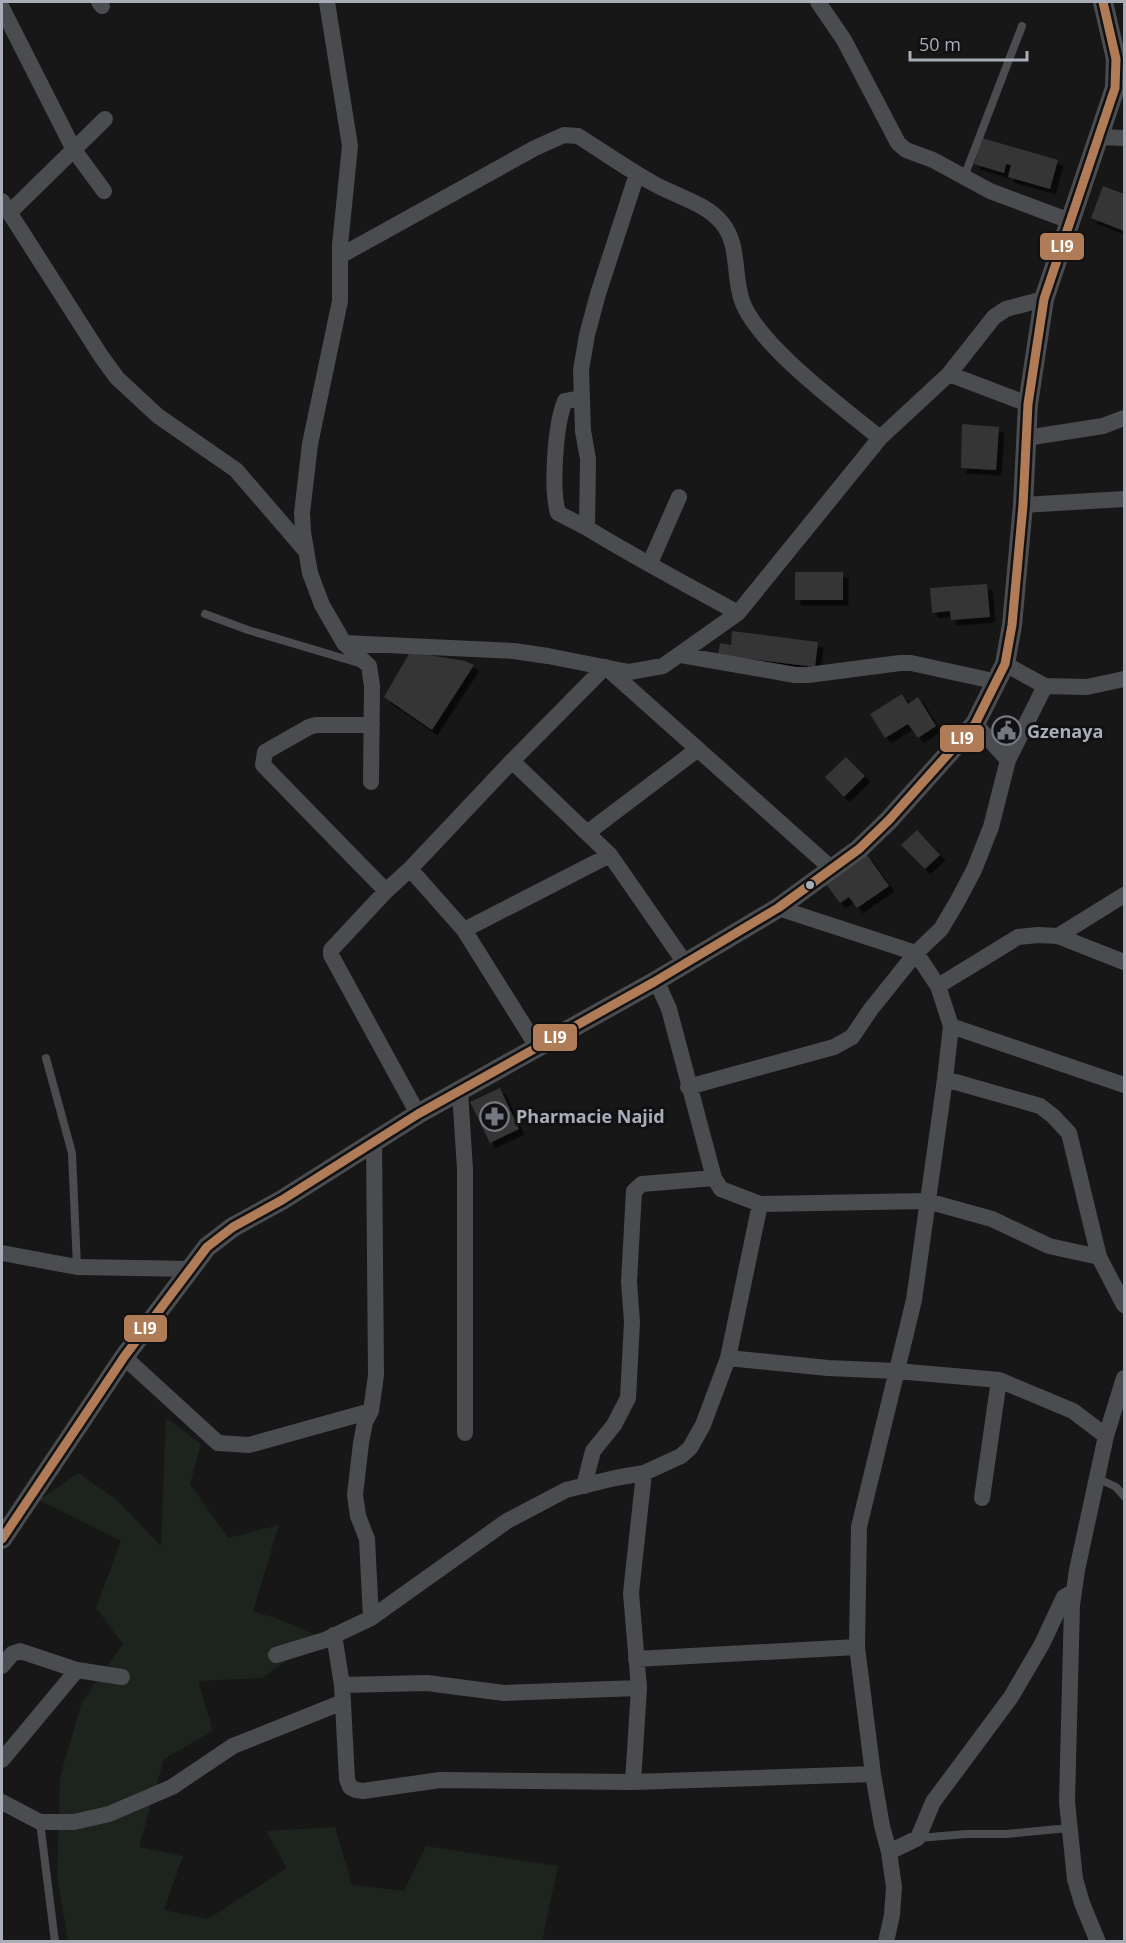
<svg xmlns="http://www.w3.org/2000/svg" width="1126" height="1943" viewBox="0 0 1126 1943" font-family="'Open Sans',sans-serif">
	<defs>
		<filter id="shadow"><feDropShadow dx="5.5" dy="5.5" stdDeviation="0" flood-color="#0009"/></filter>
	</defs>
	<rect width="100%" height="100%" fill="#171717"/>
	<path fill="#1d241e" d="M166,1418l35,26 -11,40 38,54 51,-13 -26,86 25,8 42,18 -58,41 -64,3 15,50 -49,28 -25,88 44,9 -19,54 44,9 79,-51 -21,-37 69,-4 17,58 52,6 22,-45 132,20 -16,75h-474l-11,-65 3,-99 22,-75 41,-58 -27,-36 25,-67 -82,-41 39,-27 38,26 45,47z"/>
	<path fill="#353536" filter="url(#shadow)" d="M982,138l76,22 -8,29 -42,-12 3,-12 -5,-1 -2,9 -30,-9z
		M1103,186l21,8v37l-33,-13z
		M962,424l37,3 -3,43 -35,-2z
		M795,572h48v28h-48z
		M987,584l3,33 -39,3 -1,-9 -18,2 -2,-25z
		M732,631l86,11 -3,25 -97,-12 2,-12 11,2z
		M410,652l55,9 9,4 -42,65 -48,-33z
		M902,694l6,10 10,-7 18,29 -18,12 -10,-14 -23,14 -15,-24z
		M846,757l19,19 -21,21 -19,-20z
		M917,830l23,25 -15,14 -24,-24z
		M867,855l22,31 -32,22 -8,-11 -9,6 -14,-19z
		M500,1088l19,41 -29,14 -20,-41z"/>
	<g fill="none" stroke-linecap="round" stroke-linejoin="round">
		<path stroke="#4b4c50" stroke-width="8" d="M964,177l58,-151
			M205,614l43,16 111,33
			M46,1058l26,95 5,114
			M1097,1478l19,9 8,9
			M40,1822l15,120
			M919,1838l47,-4h40l63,-6"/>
		<path stroke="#4b4c50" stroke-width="16" d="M99,2l3,4
			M327,2l23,144 -10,99v56l-30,143 -8,69 1,19 7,41 12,32 22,38 25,23 3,20 -1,96
			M818,2l26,38 54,103 8,7 27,10 57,31 80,30
			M2,8l72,142 30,41
			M1098,137l26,1
			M637,174l-39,120 -11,41 -6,35 2,61 5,28 -1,69c49,30 100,57 151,85
			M2,201l99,155 16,22 41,38 78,54 69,80
			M9,213l96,-94
			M340,256l195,-108 29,-13 14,1c24,15 48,32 73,46 23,14 54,20 71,41 18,22 11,52 20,78 16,44 100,106 138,137
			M949,374l79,30
			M581,398l-16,3c-10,24 -14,88 -7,112l29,15
			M1026,438l77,-12 21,-8
			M1023,505l101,-6
			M650,563l29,-66
			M344,643l170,8 34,5 81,16 34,-6 75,-53 142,-175 69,-64 45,-57 12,-8 38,-10
			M681,655l114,20h13l92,-12h11l87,19
			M1005,664l40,22 42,1 37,-8
			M608,669l224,200
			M372,725h-56l-7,2 -44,25 -2,13 123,126
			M1008,760l37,-74
			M512,761l98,94 75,108
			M587,833l111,-84
			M410,869l54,61 74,118
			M778,908l138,45 22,33 13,40 -6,53 -31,221 -55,227 -2,120 16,127 9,52 7,26 5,35 -2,28 -6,27
			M464,930l146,-75
			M1058,936l66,-41
			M654,982l7,9 8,18 45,169 7,11 39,15 167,-3 65,18 57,27 50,11
			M938,986l80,-49 20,-2 20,1 66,26
			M951,1026l173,59
			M945,1079l95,27 13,10 16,17 30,124 25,48
			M688,1087l146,-40 18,-10 19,-28 45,-56 25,-24 16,-27 17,-32 17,-43 17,-67 -33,-36
			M460,1092l5,77v264
			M418,1114l-87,-159v-5l55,-59 24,-22 102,-108 93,-94
			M2,1253l75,14 115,2
			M124,1357l94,86 31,2 122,-34
			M728,1358l100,10 69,3 102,9 74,31 33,25
			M584,1486l9,-35 21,-26 14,-27 4,-76 -3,-40 5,-91 8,-7 72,-6
			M982,1498l17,-118
			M371,1618l-4,-79 -9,-23 -3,-21 6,-52 4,-21 6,-11 5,-36 -2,-233
			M334,1635l8,50 5,94 3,8 6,3 7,1 77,-11 193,2 240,-8
			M276,1655l49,-15 46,-22 136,-97 59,-31 49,-12 29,-5 37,-17 9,-8 13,-23 25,-67 32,-154
			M636,1659l221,-12
			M2,1666l10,-12 8,-3 57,19 45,7
			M342,1685l85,-2 77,10 135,-5
			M2,1760l75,-90
			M633,1782l6,-94 -8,-95 13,-120
			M2,1802l38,20h34l35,-8 63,-27 61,-41 110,-44
			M889,1852l29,-14 15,-36 78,-105 31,-53 22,-47 10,-6
			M1098,1942l-16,-39 -7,-24 -8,-77 5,-197 5,-35 29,-134 18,-58"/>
		<path stroke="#4b4c50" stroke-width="20" d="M2,1539l122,-182 83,-110 26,-20 49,-27 136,-86 236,-132 124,-74 81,-59 30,-29 86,-96 30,-60 7,-39 11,-120 5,-101 16,-105 71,-211 1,-29 -13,-57"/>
		<defs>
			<path id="bus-1" d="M2,1539l122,-182 83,-110 26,-20 49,-27 136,-86 236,-132 124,-74 81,-59 30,-29 86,-96 30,-60 7,-39 11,-120 5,-101 16,-105 71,-211 1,-29 -13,-57"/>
		</defs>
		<use href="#bus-1" stroke="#111113" stroke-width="14"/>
		<use href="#bus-1" stroke="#b07c57" stroke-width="9"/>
	</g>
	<defs>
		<symbol id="civic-ring" viewBox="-11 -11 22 22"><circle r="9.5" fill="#111113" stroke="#757880" stroke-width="1.5"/><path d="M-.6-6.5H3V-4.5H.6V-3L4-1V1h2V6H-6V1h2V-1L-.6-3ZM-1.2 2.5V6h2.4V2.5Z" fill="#757880"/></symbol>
		<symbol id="pharmacy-ring" viewBox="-11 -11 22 22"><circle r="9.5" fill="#111113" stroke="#757880" stroke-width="1.5"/><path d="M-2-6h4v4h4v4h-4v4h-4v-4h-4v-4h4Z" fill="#757880"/></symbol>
	</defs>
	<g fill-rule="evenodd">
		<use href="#civic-ring" x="990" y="714" width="33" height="33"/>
		<use href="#pharmacy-ring" x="478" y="1100" width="33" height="33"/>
	</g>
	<circle fill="#a8adb8" stroke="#111113" stroke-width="2" cx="810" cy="885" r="5"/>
	<g text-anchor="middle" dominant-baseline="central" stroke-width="6" stroke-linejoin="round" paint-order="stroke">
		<g font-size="18" font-weight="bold" fill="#a8adb8" stroke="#111113" text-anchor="start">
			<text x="1027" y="731">Gzenaya</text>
			<text x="516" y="1116">Pharmacie Najid</text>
		</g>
	</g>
	<g stroke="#111113" stroke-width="2">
		<rect x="1039" y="232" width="46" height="29" rx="6" fill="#b07c57"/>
		<rect x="939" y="724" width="46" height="29" rx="6" fill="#b07c57"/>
		<rect x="532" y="1023" width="46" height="29" rx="6" fill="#b07c57"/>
		<rect x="123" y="1314" width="45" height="29" rx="6" fill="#b07c57"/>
	</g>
	<g font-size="16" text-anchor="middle" font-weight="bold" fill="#fff">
		<text x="1062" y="252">LI9</text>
		<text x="962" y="744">LI9</text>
		<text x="555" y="1043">LI9</text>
		<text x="145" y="1334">LI9</text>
	</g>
	<rect width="1126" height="1943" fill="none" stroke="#a8adb8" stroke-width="6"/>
	<path d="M910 51v9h117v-9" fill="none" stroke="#a8adb8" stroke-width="3"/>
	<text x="919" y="51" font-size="18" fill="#a8adb8" stroke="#111113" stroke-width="4.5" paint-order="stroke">50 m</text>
</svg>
